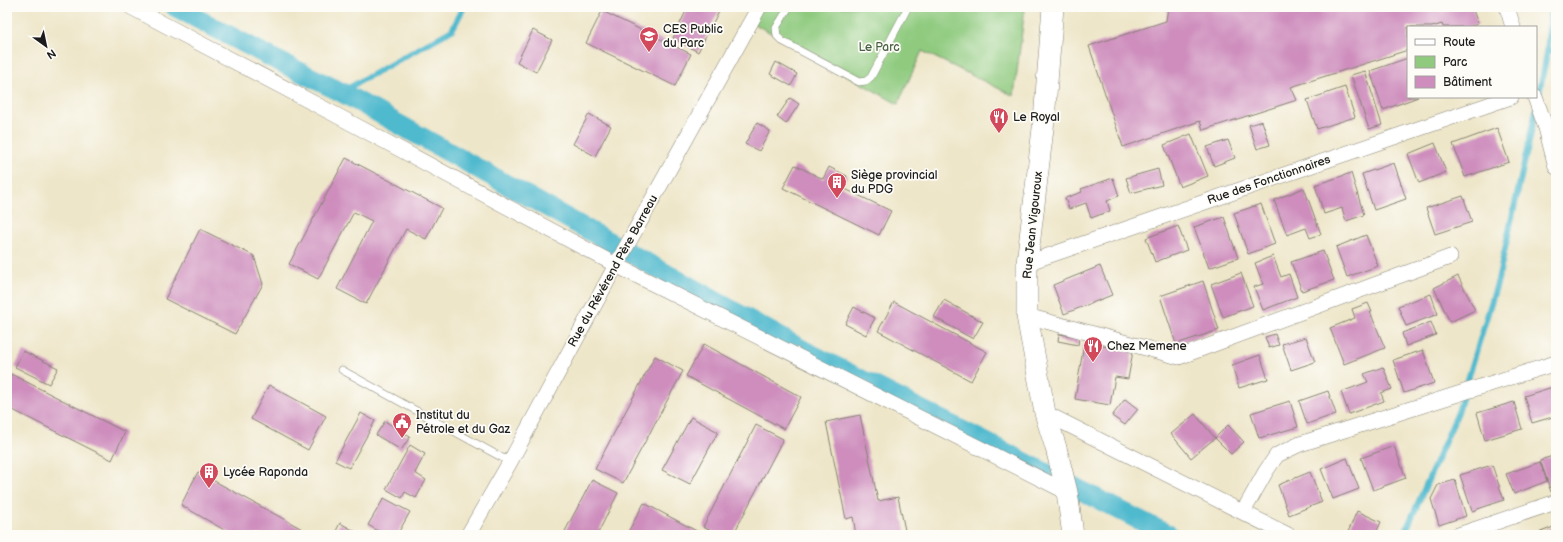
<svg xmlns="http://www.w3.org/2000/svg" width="1563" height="542" viewBox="0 0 1563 542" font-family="'Balsamiq Sans',sans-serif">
	<rect width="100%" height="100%" fill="#fdfcf7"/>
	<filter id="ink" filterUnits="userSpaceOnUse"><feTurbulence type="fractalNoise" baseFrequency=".025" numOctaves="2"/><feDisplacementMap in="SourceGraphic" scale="8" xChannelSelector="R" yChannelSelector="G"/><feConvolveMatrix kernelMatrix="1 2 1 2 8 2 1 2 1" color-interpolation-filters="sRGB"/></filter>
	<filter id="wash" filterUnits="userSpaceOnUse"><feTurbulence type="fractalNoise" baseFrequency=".012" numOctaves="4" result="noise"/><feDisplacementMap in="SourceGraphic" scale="16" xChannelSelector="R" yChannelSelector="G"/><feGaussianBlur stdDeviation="0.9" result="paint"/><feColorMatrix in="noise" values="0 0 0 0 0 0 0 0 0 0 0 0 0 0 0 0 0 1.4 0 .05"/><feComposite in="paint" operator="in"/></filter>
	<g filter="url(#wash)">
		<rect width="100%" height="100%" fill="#eee6c9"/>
		<path fill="#8fca7f" stroke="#56734e" d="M760,7h265l-11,89 -92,-45 -24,53 -147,-82z"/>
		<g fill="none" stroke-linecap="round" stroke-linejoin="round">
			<path stroke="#50b9ce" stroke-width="6" d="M1547,53l4,-46
				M341,92l111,-62 12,-23
				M1538,99l9,-46 9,-4
				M1404,535l54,-123 40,-132 38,-170"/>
			<path stroke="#50b9ce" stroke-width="20" d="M175,7l101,53 65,32 464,259 364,184"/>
		</g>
		<g id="blocks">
			<path fill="#ce8dbd" d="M610,7h18l-4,7z
				M688,7h33l-23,45 -25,-14z
				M1168,7h304l6,17 -9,3h-26l-1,-3 -10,3h-24v23l-117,37 6,13 -94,30 -3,-9 -77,26 -34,-101 77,-25z
				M602,11l89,43 -16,32 -89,-43z
				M533,30l19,10 -16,32 -19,-10z
				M1408,58v39h10l-35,13 -13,-39z
				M776,62l21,12 -6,12 -21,-12z
				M1365,71l17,54 -13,4 -18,-54z
				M1345,87l10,30 -38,12 -10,-29z
				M790,98l9,6 -13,20 -9,-7z
				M589,114l22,12 -16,30 -22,-12z
				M1262,121l8,24 -13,4 -8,-24z
				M757,123l13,8 -11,20 -14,-7z
				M1497,128l12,34 -44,15 -12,-33z
				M1191,134l17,42 -28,11 -16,-42z
				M1228,140l7,18 -21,8 -7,-19z
				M1435,143l11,29 -27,11 -11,-29z
				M346,158l96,50 -16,31 -20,-10 -40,75 -29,-15 35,-68 -18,-9 -36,67 -29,-15z
				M1394,163l12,36 -32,11 -12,-36z
				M795,165l28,14 6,-12 18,9 -6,11 50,24 -12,24 -96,-47z
				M1158,169l4,16 -31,8 -5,-15z
				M1351,173l13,42 -18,6 -4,-13 -18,6 -9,-29z
				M1113,178l6,18 -12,5 3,10 -19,7 -5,-15 -17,6 -4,-11 17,-6 -1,-3z
				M1304,188l17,46 -11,4 -4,-10 -19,7 -13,-35z
				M1463,196l9,26 -37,12 -9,-26z
				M1261,204l14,40 -27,10 -14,-41z
				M1224,217l14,41 -29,10 -15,-41z
				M1178,226l9,24 -32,12 -9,-24z
				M200,229l54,27 9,28 -28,50 -70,-35z
				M1366,235l12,31 -31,11 -11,-30z
				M1323,251l11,29 -32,11 -11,-29z
				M1273,256l8,21 8,-3 8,23 -34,13 -9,-23 9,-3 -8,-21z
				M1100,266l12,29 -48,19 -11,-29z
				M1241,273l12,33 -30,11 -12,-33z
				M1458,276l17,34 -25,12 -16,-34z
				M1203,281l16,49 -43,14 -16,-48z
				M1431,294l7,20 -32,12 -8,-20z
				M944,300l39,22 -10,17 -39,-22z
				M894,302l93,50 -16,29 -93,-50z
				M1368,303l4,9h-2l15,36 -41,16 -14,-36 25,-10 -3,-9z
				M854,307l21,11 -9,17 -21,-11z
				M1431,322l5,13 -30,11 -4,-13z
				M1059,334l20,3 -1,8 -20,-4z
				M1275,334l4,11 -10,3 -4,-11z
				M1306,337l9,25 -24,8 -9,-26z
				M1084,343l49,8 -5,28 -13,-2 -5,28 -35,-6z
				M704,344l97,53 -17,32 -98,-53z
				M1423,350l11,33 -30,10 -11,-33z
				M23,351l35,17 -9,16 -34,-17z
				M1260,355l8,24 -29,9 -7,-23z
				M655,356l28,15 -60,112 -28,-14z
				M1383,367l9,22 -11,4 3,8 -35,13 -8,-22 27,-10 -4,-8z
				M11,374l114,58 -13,28 -105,-53v-25z
				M269,385l57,31 -18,34 -57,-31z
				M1556,386v30l-24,7 -8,-27z
				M1328,391l8,23 -29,10 -8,-23z
				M1125,399l13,10 -13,16 -13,-9z
				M1290,401l8,26 -39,11 -8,-25z
				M1514,402l8,27 -37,11 -8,-27z
				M361,413l14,8 -26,47 -14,-7z
				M1195,414l20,24 -24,20 -20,-24z
				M860,415l18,86 20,-4 8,38h-50l-3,-18 -7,2 -20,-97z
				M691,417l27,15 -28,52 -28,-14z
				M385,421l25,16 -9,13 -25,-15z
				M756,425l27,14 -50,96h-13l-17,-8z
				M1228,425l16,17 -13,12 -16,-16z
				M410,445l15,9 -10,19 11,7 -10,18 -11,-6 -3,6 -16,-9z
				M1394,446l12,32 -33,12 -12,-32z
				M1556,455v35l-5,2 -11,-32z
				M1347,458l12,31 -26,10 -12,-30z
				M1540,462l7,19 -33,13 -8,-20z
				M1492,465l12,35 -32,11 -12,-36z
				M198,472l115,63h-80l-52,-30z
				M1310,472l12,30 -33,13 -11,-30z
				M592,480l26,13 -21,42h-34z
				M1455,480l11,36 -27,9 -8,-26 7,-14z
				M384,498l26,14 -13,23h-12l-17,-10z
				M644,503l60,32h-70l-6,-3z
				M1357,511l24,11 -6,13h-20l-7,-3z
				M340,523l22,12h-28z
				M1556,526v9h-23z"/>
		</g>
	</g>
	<g filter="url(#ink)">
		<use href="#blocks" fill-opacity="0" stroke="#858172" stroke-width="1"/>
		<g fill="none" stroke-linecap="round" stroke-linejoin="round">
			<defs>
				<path id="lane" d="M789,7l-13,21 1,8 5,5 77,41 7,-1 5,-4 37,-70
					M342,370l168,92"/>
				<path id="street" d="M131,7l205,108 280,150 451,227
					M1507,7l6,20
					M1535,97l11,31 10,39
					M1027,263l484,-166
					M1027,316l152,41 271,-100
					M1045,413l243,122
					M1243,512l23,-41 11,-16 23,-11 256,-81
					M468,535l42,-73 106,-197 143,-258
					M1458,535l98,-33"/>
				<path id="secondary" d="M1053,7l-9,113 -17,143v53l18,97 11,35 11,44 6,43"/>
			</defs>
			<use href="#lane" stroke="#858172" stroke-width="8"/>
			<use href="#street" stroke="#858172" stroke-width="16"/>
			<use href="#secondary" stroke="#858172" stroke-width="22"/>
			<use href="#lane" stroke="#fff" stroke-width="7"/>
			<use href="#street" stroke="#fff" stroke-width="15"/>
			<use href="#secondary" stroke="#fff" stroke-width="21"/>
		</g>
	</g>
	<defs>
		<symbol id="school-pin" viewBox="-11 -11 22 30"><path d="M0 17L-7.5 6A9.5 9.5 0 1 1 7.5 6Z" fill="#d1495b" stroke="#fdfcf7"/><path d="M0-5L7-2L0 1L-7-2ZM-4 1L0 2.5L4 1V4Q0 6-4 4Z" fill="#fff"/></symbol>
		<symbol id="restaurant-pin" viewBox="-11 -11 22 30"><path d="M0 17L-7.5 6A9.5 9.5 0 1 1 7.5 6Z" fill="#d1495b" stroke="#fdfcf7"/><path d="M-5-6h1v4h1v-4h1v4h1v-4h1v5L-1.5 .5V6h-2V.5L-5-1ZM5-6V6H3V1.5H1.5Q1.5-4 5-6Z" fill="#fff"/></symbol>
		<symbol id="building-pin" viewBox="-11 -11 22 30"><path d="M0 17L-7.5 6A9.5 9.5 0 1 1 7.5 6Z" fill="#d1495b" stroke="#fdfcf7"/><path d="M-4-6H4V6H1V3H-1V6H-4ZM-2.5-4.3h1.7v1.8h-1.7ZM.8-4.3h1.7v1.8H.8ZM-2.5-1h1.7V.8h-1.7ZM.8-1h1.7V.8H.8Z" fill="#fff"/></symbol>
		<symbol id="civic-pin" viewBox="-11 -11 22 30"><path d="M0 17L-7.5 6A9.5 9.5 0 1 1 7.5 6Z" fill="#d1495b" stroke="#fdfcf7"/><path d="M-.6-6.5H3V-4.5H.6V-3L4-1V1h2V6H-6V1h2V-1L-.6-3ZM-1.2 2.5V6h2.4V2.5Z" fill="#fff"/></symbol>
	</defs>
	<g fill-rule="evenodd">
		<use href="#school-pin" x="638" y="25" width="22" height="30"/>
		<use href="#restaurant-pin" x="988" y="106" width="22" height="30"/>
		<use href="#building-pin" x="826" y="171" width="22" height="30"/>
		<use href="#restaurant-pin" x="1082" y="335" width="22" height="30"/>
		<use href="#civic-pin" x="391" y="411" width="22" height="30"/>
		<use href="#building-pin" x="198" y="461" width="22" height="30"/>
	</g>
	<g text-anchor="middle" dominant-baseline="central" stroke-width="3.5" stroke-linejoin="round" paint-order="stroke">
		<g font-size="12" fill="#1c1c1c" stroke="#fdfcf7" text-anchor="start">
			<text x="663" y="29">CES Public<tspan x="663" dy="14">du Parc</tspan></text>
			<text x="1013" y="117">Le Royal</text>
			<text x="851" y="175">Siège provincial<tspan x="851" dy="14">du PDG</tspan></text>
			<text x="1107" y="346">Chez Memene</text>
			<text x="416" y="415">Institut du<tspan x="416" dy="14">Pétrole et du Gaz</tspan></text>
			<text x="223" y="472">Lycée Raponda</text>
		</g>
		<g font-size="12" fill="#4a6244" stroke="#fdfcf7">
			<text x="879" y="47">Le Parc</text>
		</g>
		<g font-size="12" fill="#1c1c1c" stroke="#fdfcf7">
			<text transform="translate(1269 180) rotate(-19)">Rue des Fonctionnaires</text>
			<text transform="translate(1033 225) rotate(-84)">Rue Jean Vigouroux</text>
			<text transform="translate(613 271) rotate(-61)">Rue du Révérend Père Barreau</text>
		</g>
	</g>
	<rect width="1563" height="542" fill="none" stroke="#fdfcf7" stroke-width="24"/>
	<rect x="1407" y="26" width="130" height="72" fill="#fdfcf7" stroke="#a3a29f"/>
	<rect x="1415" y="39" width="20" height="6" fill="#ffffff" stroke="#a3a29f"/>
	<text x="1443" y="46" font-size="12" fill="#1c1c1c">Route</text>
	<rect x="1415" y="56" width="20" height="12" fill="#8fca7f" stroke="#a3a29f"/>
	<text x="1443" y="66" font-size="12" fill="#1c1c1c">Parc</text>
	<rect x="1415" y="76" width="20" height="12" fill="#ce8dbd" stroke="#a3a29f"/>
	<text x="1443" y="86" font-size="12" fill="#1c1c1c">Bâtiment</text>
	<g transform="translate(46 46) rotate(147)" stroke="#fdfcf7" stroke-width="3" paint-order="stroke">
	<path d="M0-3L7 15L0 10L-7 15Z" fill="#1c1c1c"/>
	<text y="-6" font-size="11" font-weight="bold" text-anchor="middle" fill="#1c1c1c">N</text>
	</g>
</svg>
